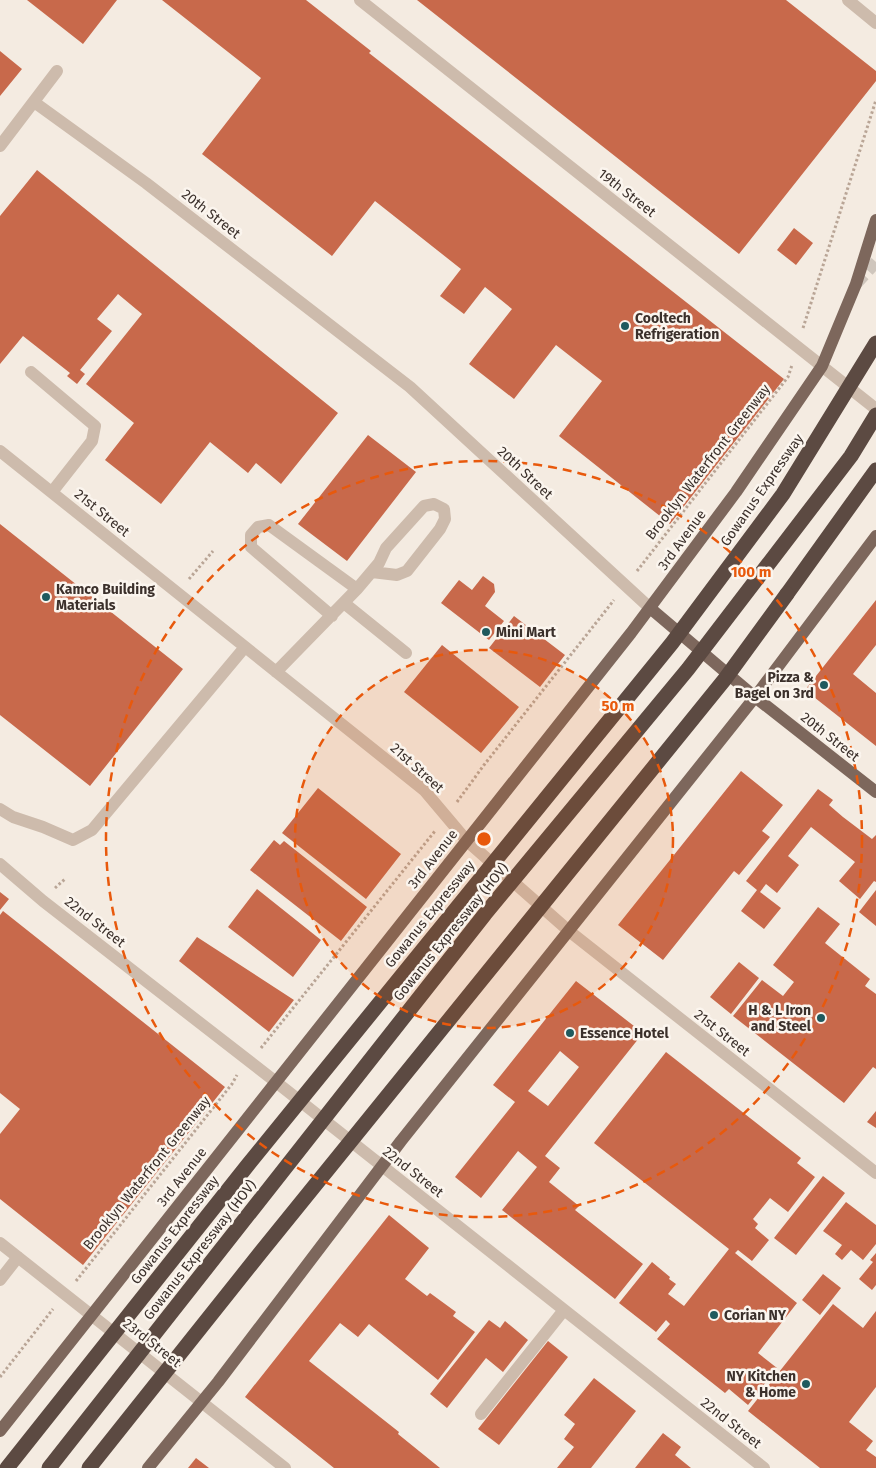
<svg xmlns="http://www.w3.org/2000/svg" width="876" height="1468" viewBox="0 0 876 1468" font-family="'Fira Sans',sans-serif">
	<rect width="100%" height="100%" fill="#f4ebe1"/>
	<path fill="#c8694b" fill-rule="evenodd" d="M27,0h90l-34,44z
		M162,0h144l65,51 -2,2 415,326 -114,145 -111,-88 43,-55 -46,-36 -42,54 -45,-35 43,-55 -27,-22 -21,27 -24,-18 21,-27 -86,-68 -43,55 -130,-102 59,-76z
		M417,0h369l90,71v10l-137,173z
		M0,51l22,18 -22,27z
		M37,170l301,243 -57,71 -25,-21 -8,10 -38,-31 -49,62 -56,-44 29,-37 -48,-39 56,-70 -24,-20 -21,25 15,12 -32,39 5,4 -8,10 -10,-8 3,-3 -47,-37 -23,28v-148z
		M794,228l19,15 -17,22 -19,-15z
		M368,435l48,37 -69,89 -49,-37z
		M0,524l183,145 -93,117 -90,-71z
		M483,576l11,8 1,8 -10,14 19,15 -15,19 -48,-37 18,-23 13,10z
		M876,600v45l-23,29 23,19v53l-71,-56z
		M514,616l51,39 -25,32 -51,-39z
		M442,645l77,62 -38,46 -77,-61z
		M741,771l42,34 -21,26 8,6 -31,38 -5,-4 -71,89 -45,-35z
		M318,788l83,66 -35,45 -84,-66z
		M818,789l15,11 -4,5 14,12 29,22 4,-4v47l-2,-1 -14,18 -21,-18 16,-19 -44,-35 -23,29 11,9 -22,28 -11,-9 -6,8 21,16 -17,21 -23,-18 16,-21 -11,-9z
		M274,840l6,5 4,-4 83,66 -26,34 -91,-71z
		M257,889l64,51 -28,37 -65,-50z
		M876,890v36l-17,-14z
		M0,892l9,7 -9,11z
		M818,907l22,17 -15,19 45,36 -5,7 11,8v75l-3,-2 -29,36 -111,-87 29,-36 21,16 11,-14 -21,-17z
		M3,911l222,176 -142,178 -83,-66v-65l20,-25 -20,-16v-178z
		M197,937l97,63 -25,32 -90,-71z
		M739,962l20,16 -28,36 -21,-17z
		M576,981l67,52 -98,123 15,12 -11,14 30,24 -4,4 68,54 -28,35 -113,-89 35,-43 -19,-16 -37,47 -26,-21 60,-75 -22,-17zM560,1051l19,16 -31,39 -20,-15z
		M666,1052l135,106 -4,5 18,14 -27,35 -18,-14 -17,21 5,5 -3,4 14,12 -17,21 -14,-11 -3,3 62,50 -39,50 19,15 -29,37 -19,-16 -4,4 -68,-54 13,-15 -4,-4 -10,12 -37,-29 33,-41 18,15 -1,2 7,5 -8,10 16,12 45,-57 -135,-106z
		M876,1111v17l-9,-6z
		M823,1176l22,17 -49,62 -22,-17z
		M846,1202l30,23v19l-13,16 -12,-10 -9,10 -7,-6 7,-9 -19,-14z
		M389,1215l40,33 -24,31 22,17 3,-3 26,19 -3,4 22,16 -37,48 -69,-56 -11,13 -18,-14 -31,38 90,71 -1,2 42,34h-106l-89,-71z
		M876,1253v32l-4,5 -13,-11 14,-17 -3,-2z
		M823,1274l18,14 -21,27 -18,-15z
		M833,1304l30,24 13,-17v76l-27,35 24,19 -7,9 10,7v11h-56l-72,-57z
		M489,1320l11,8 5,-7 23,19 -25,32 -17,-14 -39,50 -17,-14z
		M548,1341l20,16 -69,88 -21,-16z
		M594,1378l42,33 -45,57h-34l17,-21 -10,-8 11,-15 -11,-9z
		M663,1433l18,14 -6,8 16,13h-56z
		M196,1458l13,10h-21z"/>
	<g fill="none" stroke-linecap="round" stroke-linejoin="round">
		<path stroke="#cfc6bd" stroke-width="12" stroke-dasharray="12 6" stroke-linecap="butt" d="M856,284l20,-22"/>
		<path stroke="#b9a596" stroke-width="3" stroke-dasharray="2.5 2.5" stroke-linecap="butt" d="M803,328l73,-228
			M637,571l151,-194 4,-12
			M189,579l24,-28
			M457,802l27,-37 130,-165
			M55,888l10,-9
			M261,1048l174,-217
			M76,1281l156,-197 5,-9
			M0,1377l53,-68"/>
		<path stroke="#cdbbac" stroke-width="12" d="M360,0l516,409
			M848,0l28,23
			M34,102l112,81 264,204 240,221
			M0,146l57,-75
			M31,372l64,54 -3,15 -40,51
			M0,451l424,339 43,51 102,90 307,242
			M344,603l62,50
			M332,616l-81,-69v-12l7,-8 11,-2 88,64
			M276,672l81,-83 22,-26 7,-15 38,-42 10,-2 10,5 1,10 -5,10 -33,42 -10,4 -25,-3
			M0,809l13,8 30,10 30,13 19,-10 153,-183
			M0,864l43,37 233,181 488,386
			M0,1243l285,225
			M0,1280l18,-23
			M481,1414l83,-104"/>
		<path stroke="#7d675c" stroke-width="12" d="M650,608l105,89 121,95
			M0,1431l631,-798 105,-141 86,-126 34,-82 20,-64
			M148,1468l70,-86 183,-241 354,-444 121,-161"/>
		<path stroke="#5c4a42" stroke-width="15" d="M787,594l89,-124"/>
		<path stroke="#5c4a42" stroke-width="15" d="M7,1468l240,-302 425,-523 111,-149 93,-151
			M49,1468l436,-554 203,-245 163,-213 25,-41
			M89,1468l172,-216 464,-573 62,-85"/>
	</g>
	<circle cx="484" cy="839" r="189" fill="#e8590c" fill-opacity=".12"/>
	<g fill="none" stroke="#e8590c" stroke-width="2.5" stroke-dasharray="9 6">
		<circle cx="484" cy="839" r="189"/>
		<circle cx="484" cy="839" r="378"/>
	</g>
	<g fill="#1f5a5e" stroke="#fbf5ee" stroke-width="2">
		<circle cx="625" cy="326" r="5"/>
		<circle cx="46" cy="597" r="5"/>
		<circle cx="486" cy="632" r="5"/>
		<circle cx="824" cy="685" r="5"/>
		<circle cx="821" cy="1018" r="5"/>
		<circle cx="570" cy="1033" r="5"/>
		<circle cx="714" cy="1315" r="5"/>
		<circle cx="806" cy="1384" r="5"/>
	</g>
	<g text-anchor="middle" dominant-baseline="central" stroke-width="5" stroke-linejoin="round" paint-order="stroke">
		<g font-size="14" fill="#3b302b" stroke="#fbf5ee">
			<text transform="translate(627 193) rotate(38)">19th Street</text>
			<text transform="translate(211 214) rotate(38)">20th Street</text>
			<text transform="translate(708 462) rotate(-52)">Brooklyn Waterfront Greenway</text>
			<text transform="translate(525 473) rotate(43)">20th Street</text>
			<text transform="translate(762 490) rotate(-55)">Gowanus Expressway</text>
			<text transform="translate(102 513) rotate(39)">21st Street</text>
			<text transform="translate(682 540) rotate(-54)">3rd Avenue</text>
			<text transform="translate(830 737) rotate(38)">20th Street</text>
			<text transform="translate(417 768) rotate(42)">21st Street</text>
			<text transform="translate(433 859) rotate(-52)">3rd Avenue</text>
			<text transform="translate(430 914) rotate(-51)">Gowanus Expressway</text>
			<text transform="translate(95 922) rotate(38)">22nd Street</text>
			<text transform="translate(451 932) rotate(-51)">Gowanus Expressway (HOV)</text>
			<text transform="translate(722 1033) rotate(38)">21st Street</text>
			<text transform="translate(413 1172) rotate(38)">22nd Street</text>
			<text transform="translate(147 1173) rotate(-51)">Brooklyn Waterfront Greenway</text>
			<text transform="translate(182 1177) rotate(-52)">3rd Avenue</text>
			<text transform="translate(175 1230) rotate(-52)">Gowanus Expressway</text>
			<text transform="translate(200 1250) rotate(-52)">Gowanus Expressway (HOV)</text>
			<text transform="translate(152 1343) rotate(38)">23rd Street</text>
			<text transform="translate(731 1423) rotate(38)">22nd Street</text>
		</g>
		<g font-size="14" font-weight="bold" fill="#3b302b" stroke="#fbf5ee" text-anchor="start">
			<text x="635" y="318">Cooltech<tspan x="635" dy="16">Refrigeration</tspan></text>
			<text x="56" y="589">Kamco Building<tspan x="56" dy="16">Materials</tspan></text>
			<text x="496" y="632">Mini Mart</text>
			<text x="814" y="677" text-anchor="end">Pizza &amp;<tspan x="814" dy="16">Bagel on 3rd</tspan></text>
			<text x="811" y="1010" text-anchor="end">H &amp; L Iron<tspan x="811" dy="16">and Steel</tspan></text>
			<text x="580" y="1033">Essence Hotel</text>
			<text x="724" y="1315">Corian NY</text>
			<text x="796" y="1376" text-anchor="end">NY Kitchen<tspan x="796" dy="16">&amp; Home</tspan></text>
		</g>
	</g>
	<circle cx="484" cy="839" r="8" fill="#e8590c" stroke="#fbf5ee" stroke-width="2.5"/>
	<g font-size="15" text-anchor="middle" font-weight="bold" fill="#e8590c" stroke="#fbf5ee" stroke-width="5" stroke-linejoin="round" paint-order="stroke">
		<text x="751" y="577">100 m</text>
		<text x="618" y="711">50 m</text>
	</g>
</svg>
